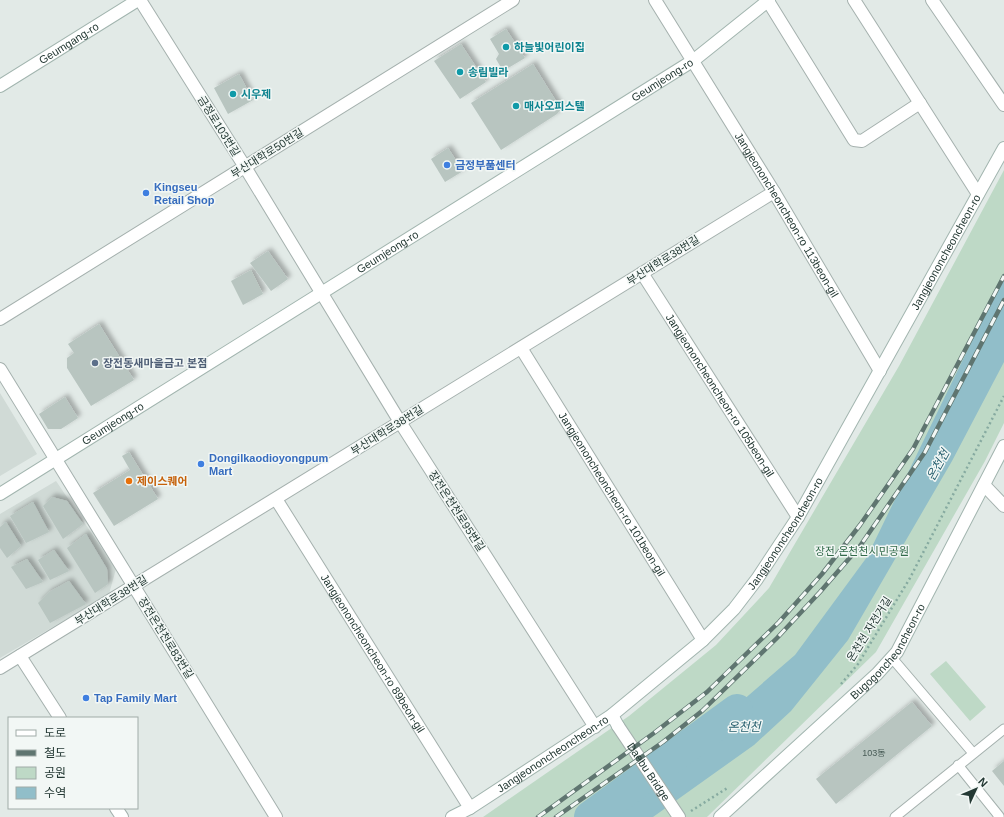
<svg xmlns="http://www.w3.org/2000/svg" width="1004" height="817" viewBox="0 0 1004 817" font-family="Arial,'Noto Sans KR',sans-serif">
	<defs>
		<filter id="shadow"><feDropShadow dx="3.5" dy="-3.5" stdDeviation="2" flood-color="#0004"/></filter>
	</defs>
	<rect width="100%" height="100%" fill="#e2eae7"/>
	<path fill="#d0dad6" d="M0,393l37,61 -37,22z
		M56,481l60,88 -7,25 -109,64v-144z"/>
	<path fill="#bed9c6" d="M1004,170v253l-19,38 -109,191 -169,165h-224l146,-101 87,-71 53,-57 130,-222z
		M946,661l40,46 -16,14 -40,-47z"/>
	<path fill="#91bec9" d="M1004,275v87l-52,99 -104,179 -57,71 -37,34 -101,72h-50l11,-5 181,-157 72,-98z"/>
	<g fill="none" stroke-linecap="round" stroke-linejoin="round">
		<path stroke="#91bec9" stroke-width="32" d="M590,817l147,-107"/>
	</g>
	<path fill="#b8c5c0" filter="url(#shadow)" d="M506,29l19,29 -22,13 -7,-12 3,-5 -9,-15z
		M461,44l25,38 -26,17 -26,-38z
		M533,64l28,45 -4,5 -56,36 -30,-47z
		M239,74l14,26 -25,14 -14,-26z
		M448,148l15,23 -18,11 -14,-23z
		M268,251l20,28 -17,12 -21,-28z
		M251,270l12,24 -20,11 -12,-24z
		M99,324l35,56 -43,26 -24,-38v-10l7,-5 -6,-9z
		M65,397l13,21 -17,11h-13l-9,-15z
		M129,452l29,47 -44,27 -21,-33 37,-23 -8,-14z
		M52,497l15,4 16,23 -20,15 -20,-33z
		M33,502l16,30 -23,11 -16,-27z
		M6,522l15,24 -14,12 -7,-10v-21z
		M86,534l21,35 1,15 -13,9 -28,-45z
		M54,550l15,21 -19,9 -12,-20z
		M27,559l16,23 -17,7 -15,-22z
		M69,581l17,23 -36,19 -12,-20 11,-11z
		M912,702l20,24 -96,78 -20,-25z
		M1004,761v25l-12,-15z"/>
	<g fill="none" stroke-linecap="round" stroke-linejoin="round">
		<defs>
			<path id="lane" d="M892,658l81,95
				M958,765l41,51 -1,1
				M895,817l109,-88"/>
			<g id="street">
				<path d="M140,0l105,167 155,255 195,305"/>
				<path id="s1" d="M655,0l119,192 106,179"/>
				<path d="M854,0l124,194"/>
				<path d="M932,0l72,105"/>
				<path d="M768,1l86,139 8,1 58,-38"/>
				<path id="s2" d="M642,273l156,244"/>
				<path d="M0,319l513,-319"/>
				<path id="s3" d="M521,348l182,292"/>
				<path d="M0,369l276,448"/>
				<path d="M984,485l20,21"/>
				<path id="s4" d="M276,499l194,309"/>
				<path d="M20,656l40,62"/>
				<path d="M0,668l774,-476"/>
				<path id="s5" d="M618,726l61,91"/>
				<path d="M116,808l6,9"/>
			</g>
			<g id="secondary">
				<path id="s6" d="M0,86l138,-86"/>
				<path id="s7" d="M0,494l694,-434 75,-60"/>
				<path d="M612,715l6,11"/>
				<path id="s8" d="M452,817l18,-9 142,-93 91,-75 31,-31 23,-30 41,-62 206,-369"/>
				<path id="s9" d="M720,817l157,-143 20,-22 107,-206"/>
			</g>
		</defs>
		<use href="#lane" stroke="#a5b1ae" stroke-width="11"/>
		<use href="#street" stroke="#a5b1ae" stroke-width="14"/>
		<use href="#secondary" stroke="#a2b5af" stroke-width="14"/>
		<path stroke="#86aaa0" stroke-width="2.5" stroke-dasharray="2 3" stroke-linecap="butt" d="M841,684l17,-20 52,-86 94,-182
			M691,811l38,-24"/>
		<use href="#lane" stroke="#fff" stroke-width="9"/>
		<use href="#street" stroke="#fff" stroke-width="12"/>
		<use href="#secondary" stroke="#fff" stroke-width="12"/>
		<defs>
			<path id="rail" d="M538,817l116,-84 53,-41 72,-70 43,-48 38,-49 53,-76 91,-173
				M556,817l107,-75 39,-31 75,-73 43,-46 40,-46 65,-94 79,-152"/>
		</defs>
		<use href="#rail" stroke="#5f7570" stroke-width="4.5"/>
		<use href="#rail" stroke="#f2f7f5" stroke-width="3" stroke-dasharray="9" stroke-linecap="butt"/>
	</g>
	<g fill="#0f9aa8" stroke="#f2f7f5" stroke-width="1.5">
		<circle cx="506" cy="47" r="4"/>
		<circle cx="460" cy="72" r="4"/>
		<circle cx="233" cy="94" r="4"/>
		<circle cx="516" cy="106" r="4"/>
	</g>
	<g fill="#3f7fe0" stroke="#f2f7f5" stroke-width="1.5">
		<circle cx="447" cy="165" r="4"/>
		<circle cx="146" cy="193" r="4"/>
		<circle cx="201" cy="464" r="4"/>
		<circle cx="86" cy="698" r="4"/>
	</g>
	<circle fill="#5c6f8a" stroke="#f2f7f5" stroke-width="1.5" cx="95" cy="363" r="4"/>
	<circle fill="#e8710a" stroke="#f2f7f5" stroke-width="1.5" cx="129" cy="481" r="4"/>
	<g text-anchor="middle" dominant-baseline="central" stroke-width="3" stroke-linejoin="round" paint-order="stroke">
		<g font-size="9" fill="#495c57">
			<text x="874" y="753">103동</text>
		</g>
		<g font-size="11" fill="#243934" stroke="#f2f7f5">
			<text stroke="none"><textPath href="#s6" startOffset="81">Geumgang-ro</textPath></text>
			<text stroke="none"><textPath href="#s7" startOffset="781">Geumjeong-ro</textPath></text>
			<text transform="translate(219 126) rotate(58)">금정로103번길</text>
			<text transform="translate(267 153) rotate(-32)">부산대학로50번길</text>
			<text stroke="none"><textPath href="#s1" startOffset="252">Jangjeononcheoncheon-ro 113beon-gil</textPath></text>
			<text stroke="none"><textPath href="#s7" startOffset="457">Geumjeong-ro</textPath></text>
			<text stroke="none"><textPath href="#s8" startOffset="767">Jangjeononcheoncheon-ro</textPath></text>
			<text transform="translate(663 260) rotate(-32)">부산대학로38번길</text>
			<text stroke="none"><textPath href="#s2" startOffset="145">Jangjeononcheoncheon-ro 105beon-gil</textPath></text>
			<text stroke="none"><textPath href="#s7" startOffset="133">Geumjeong-ro</textPath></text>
			<text transform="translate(387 430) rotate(-32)">부산대학로38번길</text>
			<text stroke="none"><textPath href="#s3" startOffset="172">Jangjeononcheoncheon-ro 101beon-gil</textPath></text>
			<text transform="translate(457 511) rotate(57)">장전온천천로95번길</text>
			<text stroke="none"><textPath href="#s8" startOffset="443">Jangjeononcheoncheon-ro</textPath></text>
			<text transform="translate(111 600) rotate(-32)">부산대학로38번길</text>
			<text transform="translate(869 629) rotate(-58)">온천천 자전거길</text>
			<text transform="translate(166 638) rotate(58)">장전온천천로83번길</text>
			<text stroke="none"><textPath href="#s9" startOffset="237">Bugogoncheoncheon-ro</textPath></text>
			<text stroke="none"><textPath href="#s4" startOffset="182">Jangjeononcheoncheon-ro 89beon-gil</textPath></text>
			<text stroke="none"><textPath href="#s8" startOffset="119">Jangjeononcheoncheon-ro</textPath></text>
			<text stroke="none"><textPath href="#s5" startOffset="55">Daebu Bridge</textPath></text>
		</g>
		<g font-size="11" font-weight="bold" fill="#0d838f" stroke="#f2f7f5" text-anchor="start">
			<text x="514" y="47">하늘빛어린이집</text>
			<text x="468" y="72">송림빌라</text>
			<text x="241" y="94">시우제</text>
			<text x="524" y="106">매사오피스텔</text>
		</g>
		<g font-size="11" font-weight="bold" fill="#366cbe" stroke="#f2f7f5" text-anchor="start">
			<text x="455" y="165">금정부품센터</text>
			<text x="154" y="187">Kingseu<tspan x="154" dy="13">Retail Shop</tspan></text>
			<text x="209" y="458">Dongilkaodioyongpum<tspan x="209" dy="13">Mart</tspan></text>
			<text x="94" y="698">Tap Family Mart</text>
		</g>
		<g font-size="11" font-weight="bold" fill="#4e5e75" stroke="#f2f7f5" text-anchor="start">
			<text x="103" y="363">장전동새마을금고 본점</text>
		</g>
		<g font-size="11" font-weight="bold" fill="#c56008" stroke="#f2f7f5" text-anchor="start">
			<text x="137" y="481">제이스퀘어</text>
		</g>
		<g font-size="11" fill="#336b4b" stroke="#f2f7f5">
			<text x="862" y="551">장전 온천천시민공원</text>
		</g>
		<g font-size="12" font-style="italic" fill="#265f6e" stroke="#f2f7f5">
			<text transform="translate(938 465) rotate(-61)">온천천</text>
			<text x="744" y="727">온천천</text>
		</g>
	</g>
	<rect x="8" y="717" width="130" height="92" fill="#f2f7f5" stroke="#a0aba8"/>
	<rect x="16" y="730" width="20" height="6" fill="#ffffff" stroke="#a0aba8"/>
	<text x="44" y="737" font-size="12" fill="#243934">도로</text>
	<rect x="16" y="750" width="20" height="6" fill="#5f7570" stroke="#a0aba8"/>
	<text x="44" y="757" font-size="12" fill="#243934">철도</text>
	<rect x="16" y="767" width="20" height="12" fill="#bed9c6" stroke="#a0aba8"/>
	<text x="44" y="777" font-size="12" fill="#243934">공원</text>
	<rect x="16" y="787" width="20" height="12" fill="#91bec9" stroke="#a0aba8"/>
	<text x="44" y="797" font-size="12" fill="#243934">수역</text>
	<g transform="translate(976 789) rotate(46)" stroke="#f2f7f5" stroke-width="3" paint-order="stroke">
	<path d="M0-3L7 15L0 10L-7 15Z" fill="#243934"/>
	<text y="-6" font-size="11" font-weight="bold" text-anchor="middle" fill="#243934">N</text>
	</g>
</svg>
